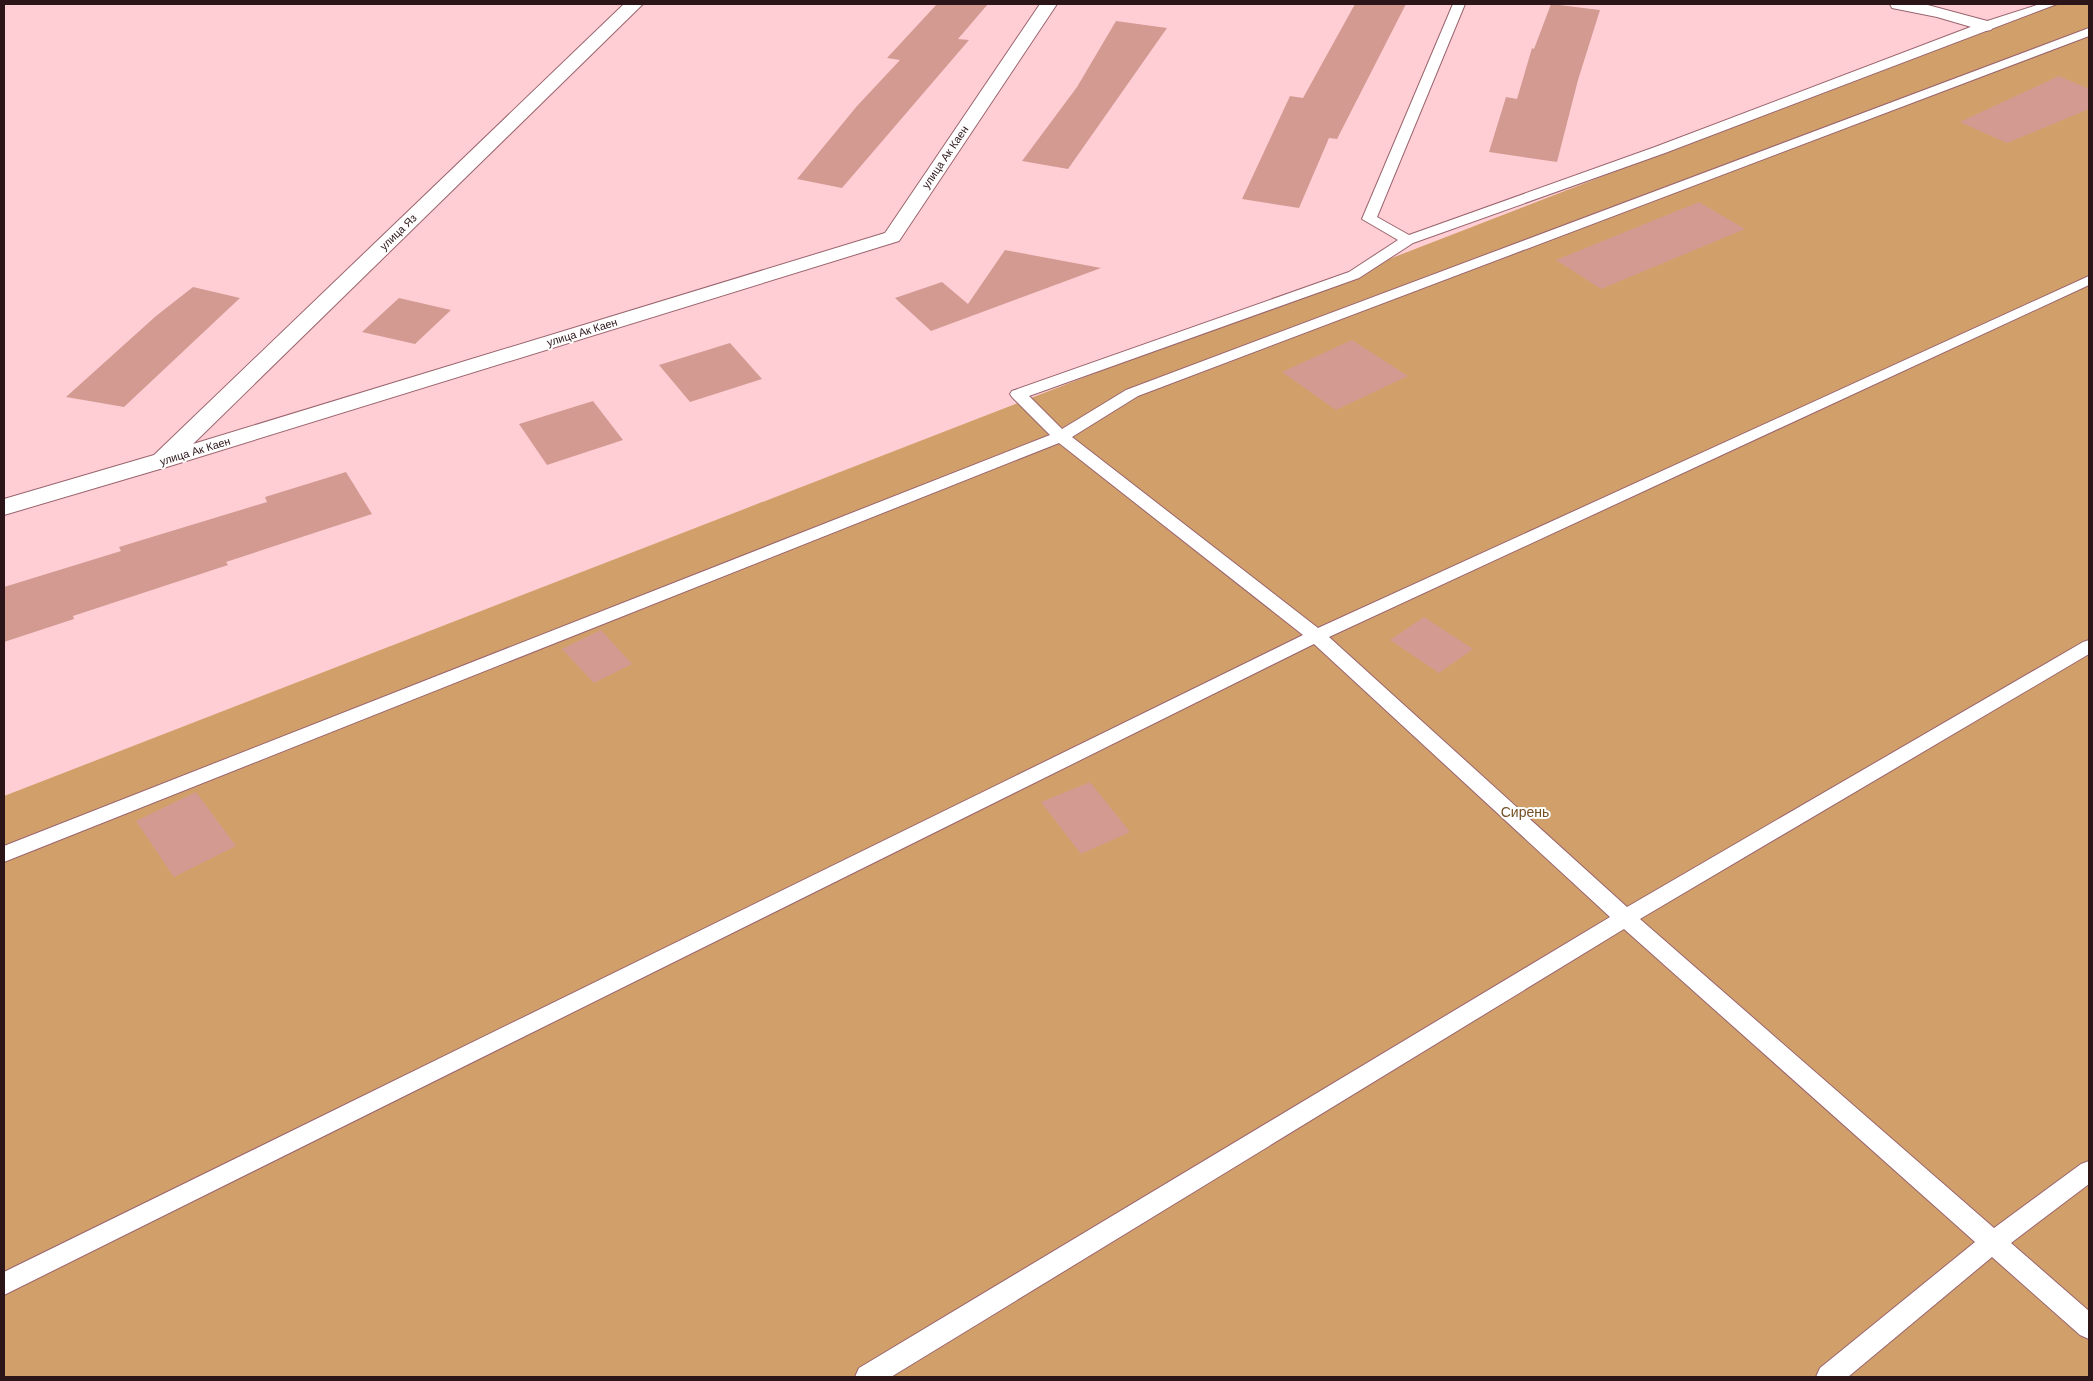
<svg xmlns="http://www.w3.org/2000/svg" width="2093" height="1381" viewBox="0 0 2093 1381" font-family="Helvetica,sans-serif">
	<rect width="100%" height="100%" fill="#ffced5"/>
	<path fill="#d1a06a" d="M2047,4h42v1373h-2085v-581z"/>
	<path fill="#d39a92" d="M937,4h51l-30,35 11,1 -127,148 -45,-9 60,-73 43,-46 -13,-2z
		M1355,4h51l-69,135 -8,-1 -30,70 -57,-9 48,-103 13,2z
		M1551,4l49,6 -22,70 -21,82 -68,-10 17,-55 11,2 15,-51 2,1z
		M1116,21l51,7 -99,141 -46,-8 55,-74z
		M2059,76l30,13v20l-82,34 -47,-21z
		M1699,202l46,27 -144,60 -45,-29z
		M1005,250l96,18 -170,63 -36,-33 47,-16 26,22z
		M193,287l47,11 -116,109 -58,-10 90,-81z
		M399,298l52,12 -36,34 -53,-12z
		M1352,340l56,36 -72,34 -54,-38z
		M730,343l32,36 -72,23 -31,-37z
		M593,401l30,39 -76,25 -28,-41z
		M346,472l26,42 -146,48 2,3 -155,51 1,3 -70,23v-55l117,-36 -2,-4 148,-45 -2,-5z
		M1424,617l49,32 -34,24 -49,-33z
		M601,630l31,34 -38,19 -32,-34z
		M1090,782l40,50 -49,22 -40,-52z
		M196,792l40,54 -62,31 -38,-56z"/>
	<g fill="none" stroke-linecap="round" stroke-linejoin="round">
		<defs>
			<path id="lane" d="M1453,4h12l-88,213 32,18 246,-88 326,-124 59,-19h17l-392,149 -252,90 -54,35 -330,118 33,33 64,-39 963,-362v8l-951,360 -66,41 246,191 771,-352v9l-760,352 298,270 456,-265 6,-2v14l-449,265 354,309 87,-64 8,-3v23l-78,59 78,68v28l-9,-4 -88,-78 -144,120h-32l4,-9 155,-126 -351,-313 -733,448h-36l4,-9 751,-451 -296,-273 -1310,651v-23l1299,-637 -244,-192 -1055,419v-16l1046,-411 -38,-38 -2,-3 2,-3 337,-119 49,-32 -36,-21z"/>
			<path id="street" d="M624,4h19l-450,440 692,-211 155,-229h17l-158,237 -729,225 -166,49v-16l150,-44z
				M1890,4h34l67,18 3,4 -3,4 -6,1 -48,-14 -45,-9z"/>
		</defs>
		<use href="#lane" stroke="#9a646d" stroke-width="2"/>
		<use href="#street" stroke="#9a646d" stroke-width="2"/>
		<use href="#lane" fill="#fff" fill-rule="evenodd"/>
		<use href="#street" fill="#fff" fill-rule="evenodd"/>
	</g>
	<g text-anchor="middle" dominant-baseline="central" stroke-width="4" stroke-linejoin="round" paint-order="stroke">
		<g font-size="11" fill="#2b1519" stroke="#fefefe">
			<text transform="translate(945 157) rotate(-56)">улица Ак Каен</text>
			<text transform="translate(398 232) rotate(-44)">улица Яз</text>
			<text transform="translate(582 332) rotate(-17)">улица Ак Каен</text>
			<text transform="translate(195 451) rotate(-17)">улица Ак Каен</text>
		</g>
		<g font-size="14" fill="#744f23" stroke="#fefefe">
			<text x="1525" y="812">Сирень</text>
		</g>
	</g>
	<rect width="2093" height="1381" fill="none" stroke="#2b1519" stroke-width="10"/>
</svg>
